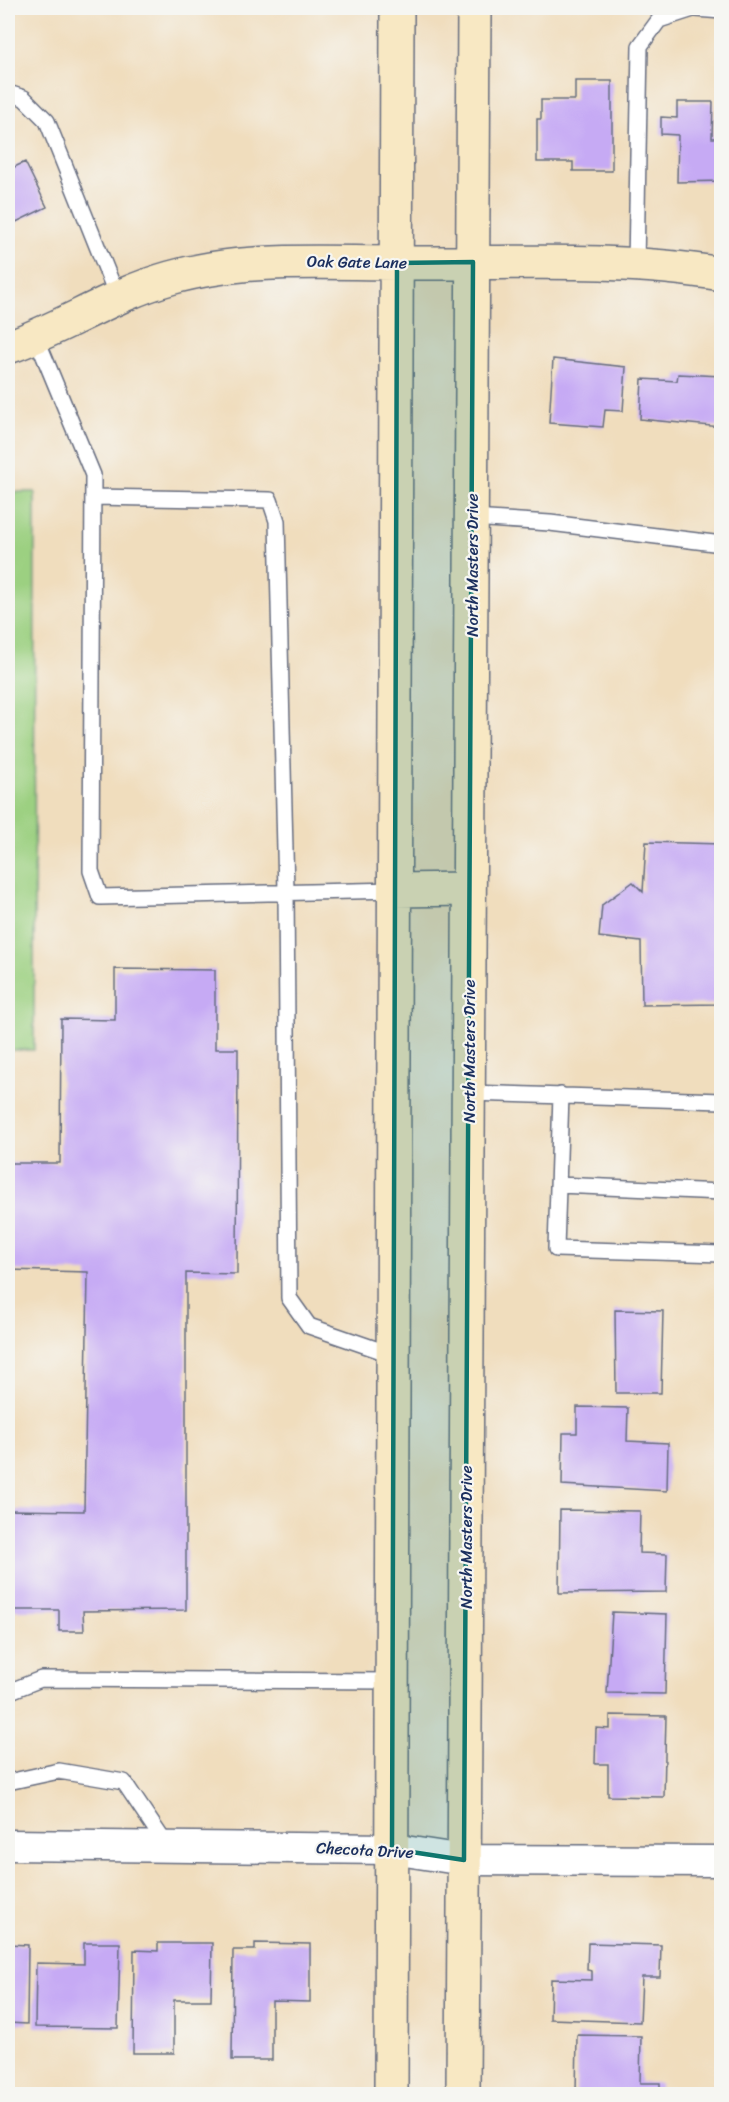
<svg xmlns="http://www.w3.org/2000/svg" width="729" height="2102" viewBox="0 0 729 2102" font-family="Sriracha,sans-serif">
	<rect width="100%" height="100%" fill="#f6f6f2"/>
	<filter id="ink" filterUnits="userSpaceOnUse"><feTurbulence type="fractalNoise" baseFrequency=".0167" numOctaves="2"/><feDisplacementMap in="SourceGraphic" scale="12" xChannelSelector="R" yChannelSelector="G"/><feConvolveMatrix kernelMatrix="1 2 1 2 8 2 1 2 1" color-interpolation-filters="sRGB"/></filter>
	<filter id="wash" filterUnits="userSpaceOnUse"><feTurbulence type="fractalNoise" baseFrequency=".008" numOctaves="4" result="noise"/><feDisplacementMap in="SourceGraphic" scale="24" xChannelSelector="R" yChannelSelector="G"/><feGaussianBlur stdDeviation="1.35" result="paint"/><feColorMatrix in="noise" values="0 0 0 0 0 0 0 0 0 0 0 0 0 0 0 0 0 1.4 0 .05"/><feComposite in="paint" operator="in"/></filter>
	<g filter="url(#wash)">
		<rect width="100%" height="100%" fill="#f0ddbd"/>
		<path fill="#9cd081" stroke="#5c8070" stroke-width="1.5" d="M8,492h27l-1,558h-26z"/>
		<g id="blocks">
			<path fill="#c6aaf4" d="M575,81h37v90h-39v-9h-36v-43h4v-19h34z
				M677,102h36l-1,36h10v43l-45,1 1,-47 -17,-1v-17l16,1z
				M25,162l22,45 -39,19v-56z
				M553,359l73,8 -3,44 -18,-1 -2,17 -54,-4z
				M678,374l44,2 -1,51 -81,-8 2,-40 35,2z
				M646,842l76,2v160l-80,1 -1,-63 -42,-5 3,-32 31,-23 10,10z
				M115,969l100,1v79h23l-1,225 -51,-1v337l-103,1 1,20h-25v-21h-51v-100l76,1 4,-239 -80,-2v-107h52l1,-144 54,1z
				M615,1310l48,1 -2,82h-45z
				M577,1407l51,1 -1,33 41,2 -1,48 -105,-6 1,-52h14z
				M560,1510l80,1 -1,42 28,1 -1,38 -107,1z
				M612,1612l55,2 -2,80 -58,-1z
				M610,1715l56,1 -2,81 -56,-1v-32h-13l1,-36 14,1z
				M84,1943h36l-2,85 -83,-1 1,-64 48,1z
				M158,1943h54l-1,57h-37v53h-41l1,-103 24,1z
				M255,1943l55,1v58l-38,-1v59h-40l1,-110h22z
				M588,1943l73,2 -1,32h-18l-2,45 -90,-3 1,-40 41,1v-9l-5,-1z
				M8,1944l20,1 -1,79 -19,-1z
				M577,2035l64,1 -1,47h20v11h-84z"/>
		</g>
	</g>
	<g filter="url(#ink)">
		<use href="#blocks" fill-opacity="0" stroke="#666c7f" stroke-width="1.5"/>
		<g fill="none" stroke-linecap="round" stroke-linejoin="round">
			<defs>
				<path id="lane" d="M696,9l26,2
					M8,93l16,5 23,23 70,175
					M636,264l4,-218 19,-26 37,-12
					M36,337l57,138 -2,396 9,26 295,-7
					M93,497l177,3 7,21 9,370 3,407 20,28 84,29
					M472,518l78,5 172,21
					M469,1093l253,8
					M561,1095l-5,154 166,5
					M558,1185l164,7
					M8,1692l33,-13 351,2
					M8,1782l51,-11 65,11 43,64"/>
				<path id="street" d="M8,1845l384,4 72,11 258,1"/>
				<path id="secondary" d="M8,347c55,-19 105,-53 162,-69 73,-21 151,-15 226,-15 109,1 217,-7 326,11
					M395,890l74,-1
					M391,2094l6,-2086
					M463,2094l11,-2086"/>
			</defs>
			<use href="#lane" stroke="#666c7f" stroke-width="18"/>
			<use href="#street" stroke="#666c7f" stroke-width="33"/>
			<use href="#secondary" stroke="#666c7f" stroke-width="36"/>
			<use href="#lane" stroke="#fff" stroke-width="15"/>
			<use href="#street" stroke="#fff" stroke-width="30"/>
			<use href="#secondary" stroke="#f8e8c3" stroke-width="33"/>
		</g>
	</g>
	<path fill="#0f766e" fill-opacity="0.2" stroke="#0f766e" stroke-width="4.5" stroke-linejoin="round" d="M473,262l-9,1598 -72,-11 5,-1586z"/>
	<g text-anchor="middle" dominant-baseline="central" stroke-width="4.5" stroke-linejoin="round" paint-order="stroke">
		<g font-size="16" fill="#1b2f5e" stroke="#f6f6f2">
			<text transform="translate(357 262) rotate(1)">Oak Gate Lane</text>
			<text transform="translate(472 565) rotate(-90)">North Masters Drive</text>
			<text transform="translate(469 1051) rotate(-90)">North Masters Drive</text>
			<text transform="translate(466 1537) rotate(-90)">North Masters Drive</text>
			<text transform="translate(365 1850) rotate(3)">Checota Drive</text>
		</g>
	</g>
	<rect width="729" height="2102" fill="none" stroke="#f6f6f2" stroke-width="30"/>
</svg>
